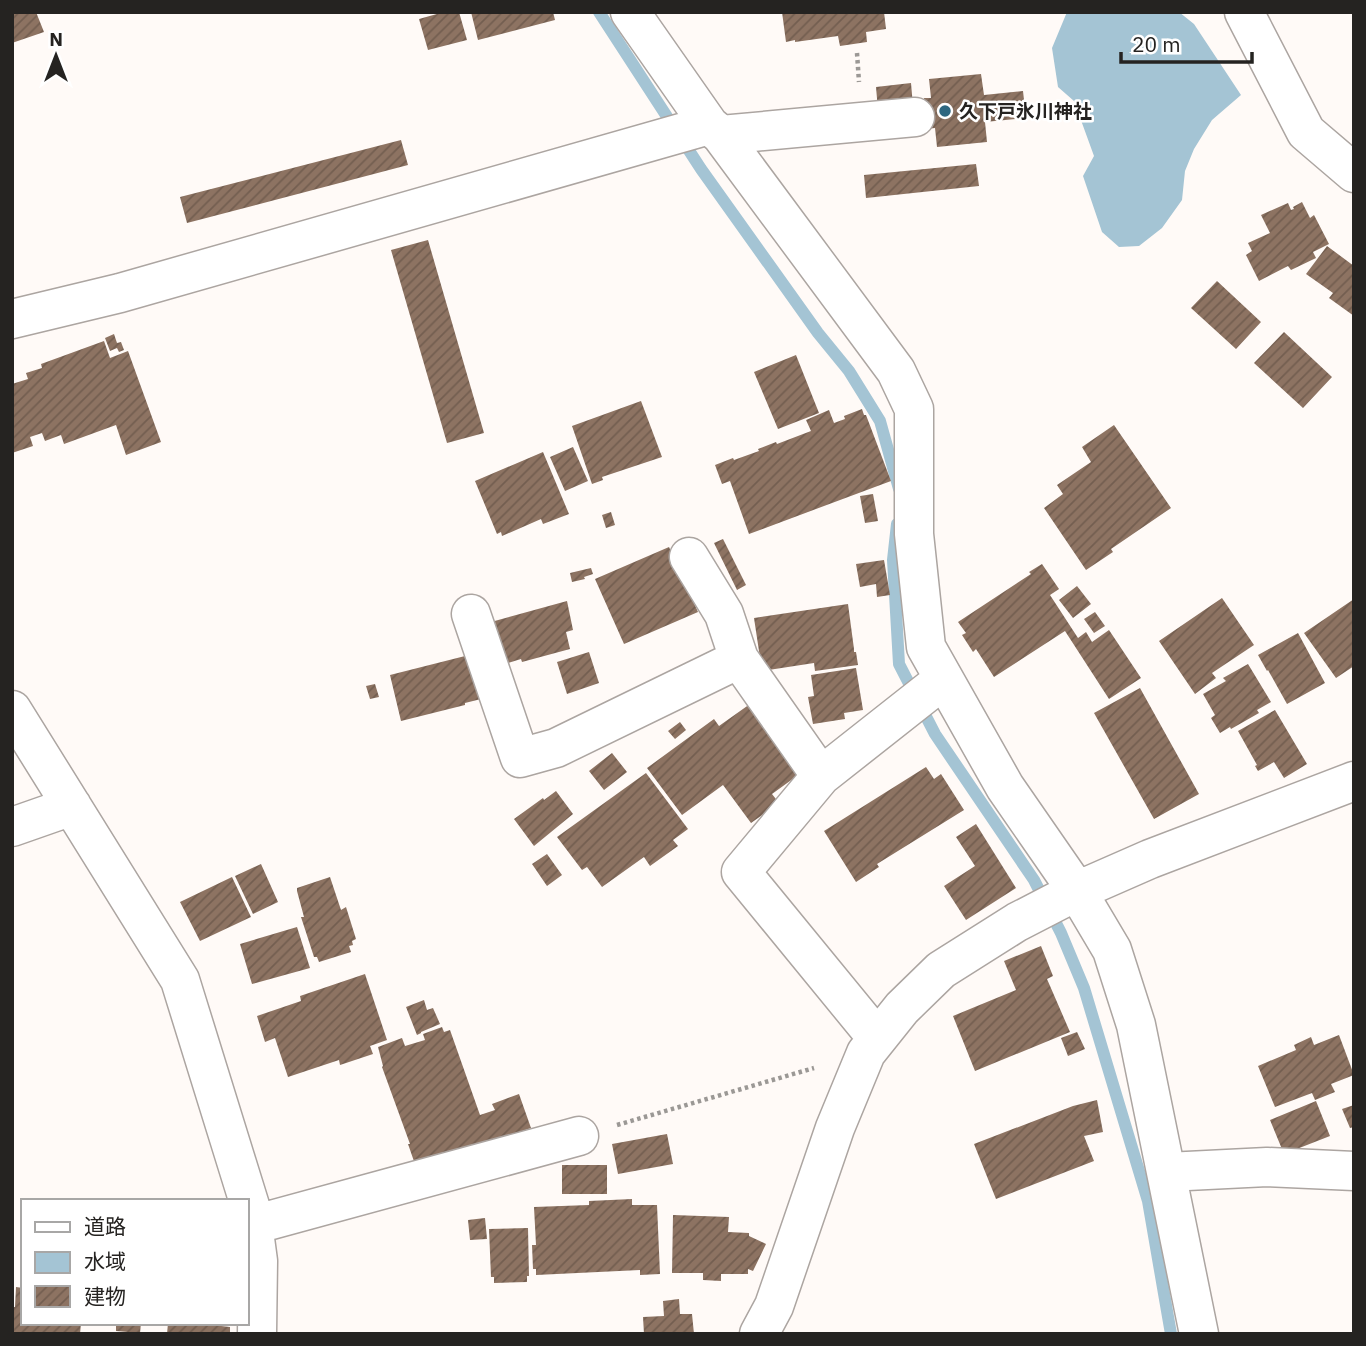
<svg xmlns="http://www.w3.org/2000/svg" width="1366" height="1346" viewBox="0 0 1366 1346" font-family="'IBM Plex Sans','Noto Sans JP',sans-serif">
	<defs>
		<pattern id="building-hatch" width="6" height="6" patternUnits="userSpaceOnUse" patternTransform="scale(1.75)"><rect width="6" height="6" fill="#8d7362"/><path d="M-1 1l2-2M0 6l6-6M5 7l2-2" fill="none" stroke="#735e50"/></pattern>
	</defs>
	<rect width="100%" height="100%" fill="#fffaf7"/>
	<path fill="#a4c4d4" d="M1067,12h112l15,12 47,71 -29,25 -18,29 -9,22 -3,29 -20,28 -23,18 -20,1 -17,-15 -19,-56 11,-20 -20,-55 -16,-14 -6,-39z"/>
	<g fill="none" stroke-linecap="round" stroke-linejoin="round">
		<path stroke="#a4c4d4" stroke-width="12" d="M599,12l102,157 117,164 31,38 31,50 19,68
			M897,524l-4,36 6,104 36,70 99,146 27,53 23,55 64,213 23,133"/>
	</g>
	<path fill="url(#building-hatch)" d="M12,12h24l8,20 -32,11z
		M444,12h15l8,28 -39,10 -9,-31z
		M471,12h82l2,8 -77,20z
		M782,12h102l2,17 -20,3 1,10 -27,4 -2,-10 -43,6v-2l-9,2z
		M981,74l3,21 39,-4 3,27 -41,4 2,20 -50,5 -2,-19 -9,1 -2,-31h7l-2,-19z
		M911,83l2,23 -35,4 -2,-23z
		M401,140l7,25 -221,58 -7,-26z
		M976,164l3,22 -113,12 -2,-23z
		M1302,202l8,16 4,-3 15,29 -16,8 3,6 -25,12 -3,-4 -29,15 -13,-26 6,-4 -4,-8 22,-10 -9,-18 27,-12 3,7 3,-1 -1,-2z
		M428,240l56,193 -37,10 -56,-193z
		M1327,246l27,20v50l-25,-18 4,-5 -27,-19z
		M1217,281l44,41 -25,27 -45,-41z
		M1284,332l48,45 -29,31 -49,-45z
		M114,334l3,9 4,-1 3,8 -5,2 -2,-4 -7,3 -5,-13z
		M104,341l6,17 18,-7 33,91 -35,13 -10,-30 -52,19 -3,-9 -16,6 -3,-8 -12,4 3,9 -21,7v-69l16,-5 -2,-6 16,-5 -1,-4z
		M796,355l23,58 -41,16 -24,-57z
		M641,401l21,56 -60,20 1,3 -11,4 -20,-58z
		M862,409l2,6h2l25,66 -142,53 -19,-53 -8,3 -7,-19 18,-7 1,2 25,-9 -1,-2 18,-7 1,2 34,-13 -5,-11 23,-10 5,13 11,-4 -1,-3z
		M1114,425l57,83 -60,41 2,3 -27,18 -42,-62 19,-14 -6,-9 34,-23 -9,-15z
		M573,447l15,34 -23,10 -15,-34z
		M543,452l26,62 -26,10 -2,-5 -39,17 -1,-4 -4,2 -22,-53z
		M873,494l5,27 -13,2 -5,-27z
		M611,512l4,13 -9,3 -4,-13z
		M723,539l23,46 -9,5 -23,-47z
		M669,547l29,65 -74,32 -29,-65z
		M884,560l6,35 -13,2 -1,-13 -16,3 -4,-23z
		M1042,564l17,25 -9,6 28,43 8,-6 6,10 17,-12 32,48 -32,21 -44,-68 -71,46 -18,-28 -3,3 -11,-17 4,-2 -8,-11 73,-48 -2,-2z
		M591,568l2,6 -9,3 1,2 -13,3 -2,-9z
		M1077,586l14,18 -18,14 -14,-18z
		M1222,598l32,47 -42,28 4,5 -21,16 -36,-53z
		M1354,599v67l-18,12 -32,-45z
		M567,601l6,29 -7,2 4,17 -48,13 -1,-3 -19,6 -11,-43z
		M848,604l6,45v3h2l2,13 -43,6 -1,-8 -52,8 -8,-53z
		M1095,612l10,14 -11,7 -10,-14z
		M1298,633l27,50 -38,21 -19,-34 -1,1 -9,-16z
		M589,652l10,31 -32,11 -10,-32z
		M473,654l12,44 -20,5v2l-64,16 -11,-46z
		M1248,664l23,38 -14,8 2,3 -28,16 -1,-2 -10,6 -9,-15 4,-3 -12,-21 23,-13 -3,-3z
		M856,668l7,42 -19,3 1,6 -32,5 -5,-27 6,-1 -3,-21z
		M375,684l4,13 -9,2 -4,-13z
		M1140,688l59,106 -45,25 -60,-106z
		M750,704l51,69 -29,21 7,9 -28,20 -28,-38 -41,30 -35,-47 67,-49 5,7z
		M1275,710l32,54 -23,14 -10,-16 -16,9 -3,-5 2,-1 -19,-34z
		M680,722l6,8 -11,9 -7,-8z
		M612,753l15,19 -23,18 -15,-19z
		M926,767l8,12 7,-5 23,36 -87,54 2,3 -23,15 -32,-51z
		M646,773l42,56 -15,11 5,6 -28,20 -6,-9 -42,30 -15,-20 -5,3 -25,-33z
		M556,791l17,23 -39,32 -20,-27 29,-21 1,2z
		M976,824l40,64 -50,32 -22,-34 31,-20 -19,-29z
		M547,854l15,21 -15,11 -15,-22z
		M261,864l17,38 -25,12 -18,-38z
		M232,877l19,40 -51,24 -20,-39z
		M330,877l11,33 5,-3 10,32 -4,2 1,4 -4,1 2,6 -32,10 -2,-5h-3l-13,-40h3l-7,-26v-3z
		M297,927l13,41 -58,16 -12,-40z
		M1041,946l12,30 -6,3 23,53 -95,39 -22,-55 63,-26 -12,-29z
		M365,974l22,66 -17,6 3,8 -33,11 -1,-5 -51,17 -13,-39 -10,4 -8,-26 44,-15 -1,-5z
		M424,1000l3,10 6,-2 7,16 -19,8v1l-4,2 -11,-28z
		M442,1027l2,5 6,-2 30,85 15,-5 -3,-6 27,-10 12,34 -114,42 -9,-26h2l-28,-77 1,-1 -5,-19 24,-9 3,8 20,-6 -2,-6z
		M1077,1032l8,17 -17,7 -7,-18z
		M1339,1035l15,40 -23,9 4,8 -20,8 -3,-7 -37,14 -17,-41 38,-16 -2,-5 17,-8 3,8z
		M1097,1100l6,32 -19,4 10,25 -98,38 -22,-55 99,-38z
		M1316,1101l14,35 -46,18 -14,-34z
		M1354,1105v22l-4,1 -8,-19z
		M667,1134l6,30 -55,10 -6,-30z
		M562,1165h45v29h-45z
		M632,1199v6h25l3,69 -20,1v-5l-104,5v-6h-3l-1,-24h4l-2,-38 55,-2v-4z
		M673,1215l56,2 -1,15 21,1v3l17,8 -13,27 -5,-2v5h-27v7l-18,-1v-7h-31z
		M485,1218l2,21 -17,1 -2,-20z
		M528,1228l1,48h-2v6l-33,1v-6h-3l-2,-48z
		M16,1287l7,1v35h58l-1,11h-68v-27h3z
		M679,1299l1,15h12l2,20h-50l-1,-17 21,-1 -1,-15z
		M116,1323h25l-1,10 -24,-2z
		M168,1323h27l35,4v7h-63z"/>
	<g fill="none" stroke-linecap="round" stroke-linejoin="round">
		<defs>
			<path id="minor" d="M630,12l79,113 12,10 175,236 18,38v125l12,113 79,140 72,104 35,59 24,75 63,309
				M1244,12l62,120 48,41
				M721,135l194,-18
				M12,319l108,-26 589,-168
				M689,557l35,57 15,45 82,117
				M471,614l49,144 36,-10 183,-89
				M12,710l168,270 71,229 7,52 -1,73
				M12,827l60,-21
				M877,1038l-136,-166 80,-96 123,-97
				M1167,1172l100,-5 87,4
				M253,1225l326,-89
				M759,1334l15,-28 61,-178 31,-75 36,-45 39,-38 76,-48 60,-31 73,-32 204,-78"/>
		</defs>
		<use href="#minor" stroke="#aca5a1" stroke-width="41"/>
		<path stroke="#9b9895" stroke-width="4.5" stroke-dasharray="3.5 3.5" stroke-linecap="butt" d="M857,53l2,29
			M617,1125l197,-57"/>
		<use href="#minor" stroke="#fff" stroke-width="38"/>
	</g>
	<circle fill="#2e6780" stroke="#fff" stroke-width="2.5" cx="945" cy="111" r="7"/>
	<g text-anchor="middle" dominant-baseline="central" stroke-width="5" stroke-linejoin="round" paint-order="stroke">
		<g font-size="19" font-weight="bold" fill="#252321" stroke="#fff" text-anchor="start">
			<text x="959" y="111">久下戸氷川神社</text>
		</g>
	</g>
	<rect width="1366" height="1346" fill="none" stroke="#252321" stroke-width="28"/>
	<rect x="21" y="1199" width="228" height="126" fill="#ffffff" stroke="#a8a7a6" stroke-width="2"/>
	<rect x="35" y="1222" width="35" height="10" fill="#ffffff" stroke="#a8a7a6" stroke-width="2"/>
	<text x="84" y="1234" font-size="21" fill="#252321">道路</text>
	<rect x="35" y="1252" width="35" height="21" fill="#a4c4d4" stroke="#a8a7a6" stroke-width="2"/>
	<text x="84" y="1269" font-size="21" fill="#252321">水域</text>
	<rect x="35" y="1286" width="35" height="21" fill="url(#building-hatch)" stroke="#a8a7a6" stroke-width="2"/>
	<text x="84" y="1304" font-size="21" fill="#252321">建物</text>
	<g transform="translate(56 56)" stroke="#ffffff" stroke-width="5" paint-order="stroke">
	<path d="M0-5L12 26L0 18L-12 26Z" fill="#252321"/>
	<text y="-10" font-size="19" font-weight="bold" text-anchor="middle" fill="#252321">N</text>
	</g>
	<path d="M1121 52v10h131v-10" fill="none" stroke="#252321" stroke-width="3.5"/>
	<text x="1132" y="52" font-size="21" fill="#252321" stroke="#ffffff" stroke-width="5" paint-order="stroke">20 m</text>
</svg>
